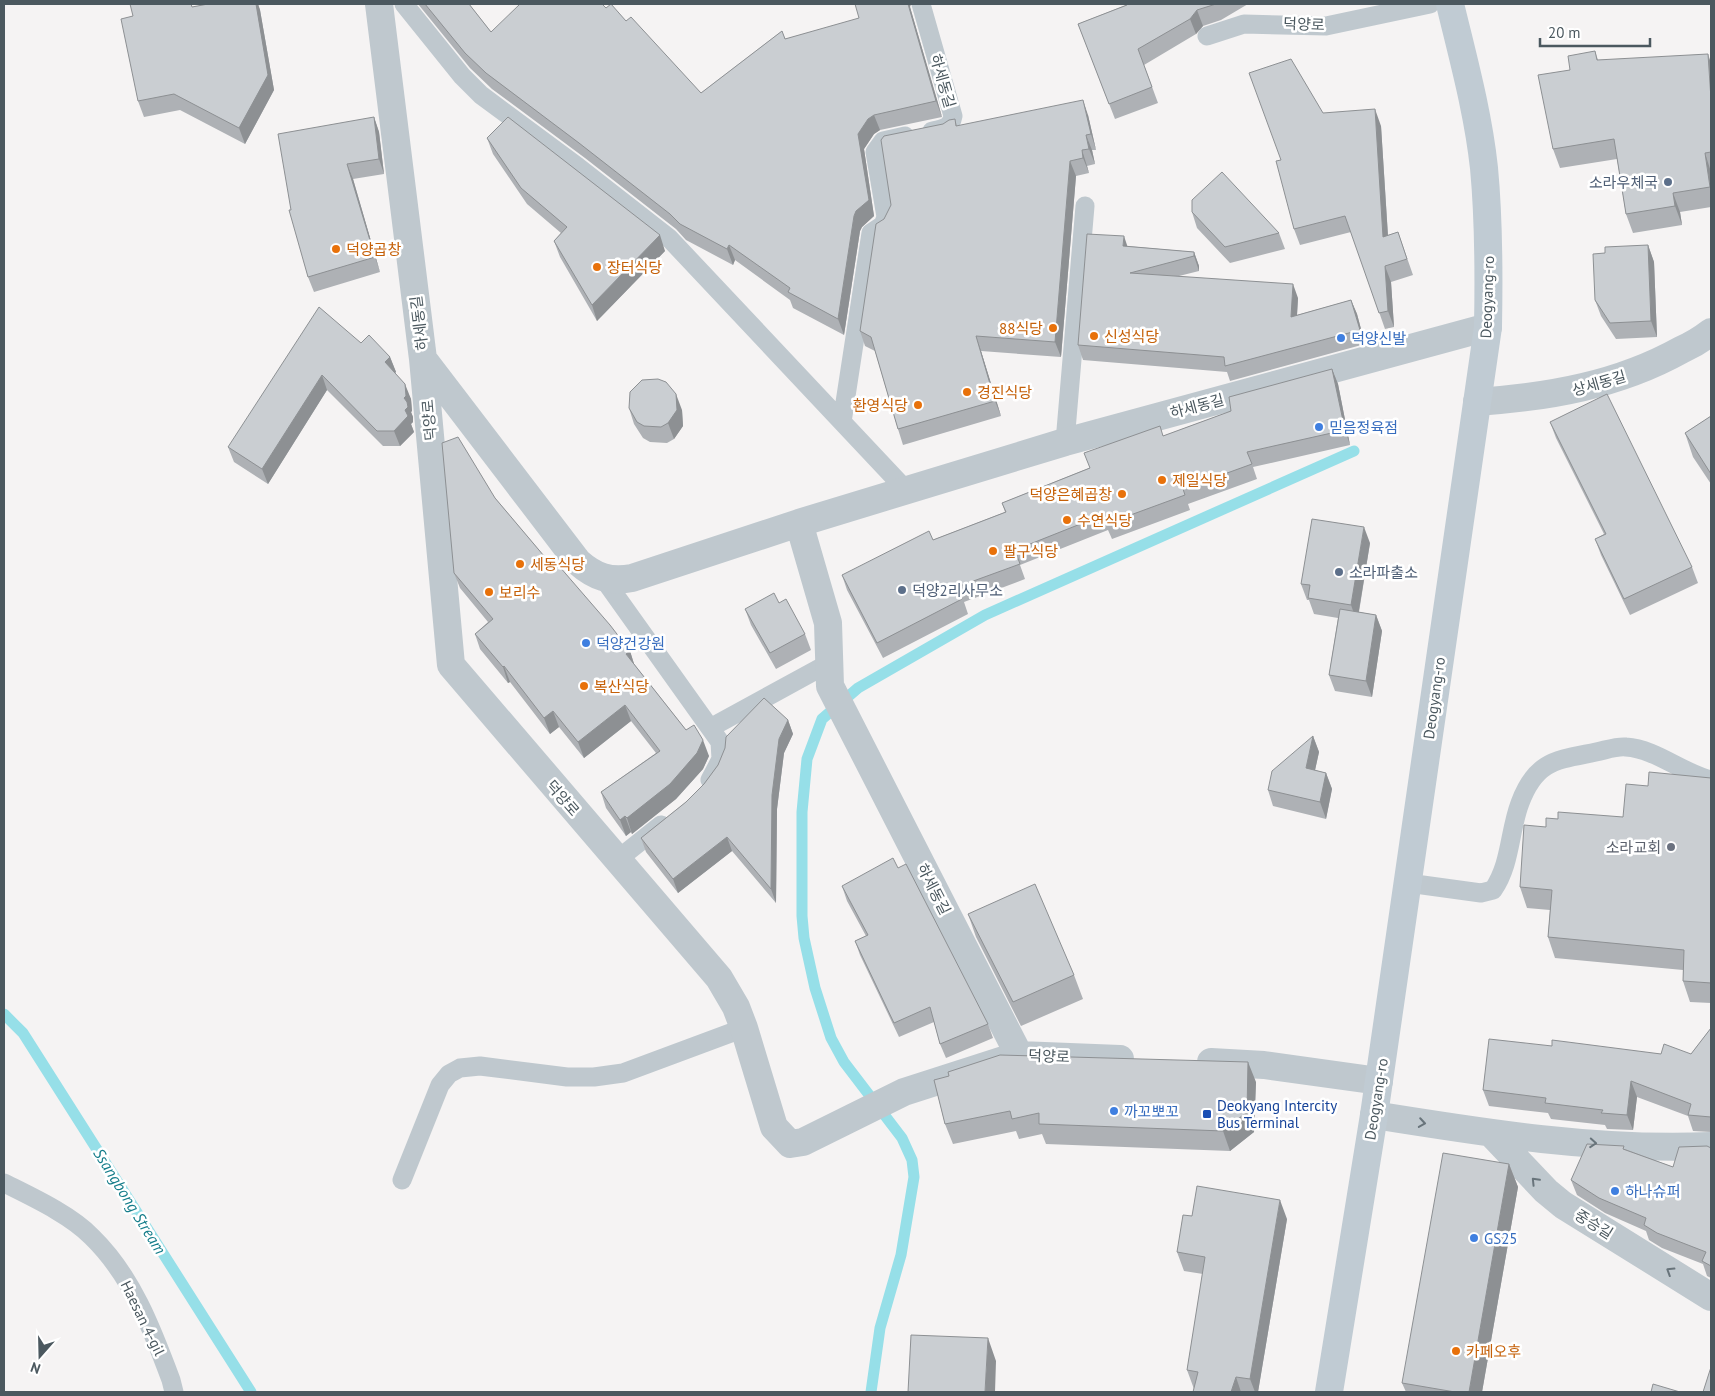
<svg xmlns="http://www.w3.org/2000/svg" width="1715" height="1396" viewBox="0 0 1715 1396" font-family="'PT Sans','Noto Sans KR',sans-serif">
	<rect width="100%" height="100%" fill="#f5f3f3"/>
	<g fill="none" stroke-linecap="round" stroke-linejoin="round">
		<path stroke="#96dfe8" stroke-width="11" d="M4,1014l19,19 228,359
			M871,1392l9,-64 21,-73 13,-78 -2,-17 -10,-22 -58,-76 -13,-24 -16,-50 -11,-50 -2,-22v-104l5,-53 15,-40 36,-31 127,-73 369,-164"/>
		<path stroke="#bfc8ce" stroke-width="19" d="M404,4l58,72 19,19 97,72 91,71 238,253
			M921,4l32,112c-2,12 -10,13 -21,15
			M1207,36l37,-12 82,2 104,-22
			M842,422l29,-189 12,-8 3,-8 -11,-65 8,-11 22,-5
			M1065,442l20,-236
			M603,578l117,164 1,17 -11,21
			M710,728l119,-65
			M617,860l44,-35
			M1408,883l73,10 12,-3c18,-26 16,-58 27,-87 16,-43 37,-43 76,-51 10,-2 21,-6 30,-5 30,2 56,26 85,33
			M402,1180l38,-95 9,-11 11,-6 20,-2 87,11h27l29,-4 121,-45
			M4,1183c28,14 67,32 88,54 40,39 60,92 79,143l3,12"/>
		<path stroke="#bfc8ce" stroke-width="28" d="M379,4l44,355 155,203c17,15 32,20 54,16l167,-55 266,-81 423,-115
			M423,359l28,306 268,313 17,29 8,21 30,99 16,17 13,-2 101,-50 115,-37 101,4
			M1477,402c72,-5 141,-17 204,-52 11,-5 21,-11 30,-18
			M799,523l29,100 2,63 189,369
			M1211,1062l53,3 115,16
			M1374,1115c112,18 224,36 337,31
			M1492,1134l54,57 17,14 148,92"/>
		<path stroke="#c0cbd3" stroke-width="28" d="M1329,1392l45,-277 114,-788c1,-53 1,-106 -4,-159 -6,-56 -21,-110 -34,-164"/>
	</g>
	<path fill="#aeb1b5" d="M208,4h50l2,6 14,80 -29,54 -65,-34 -36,7 -6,-16 55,-94z
		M418,4h51l22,28 115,-24 20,13 75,72 81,-62 3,8 125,-32 32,110 -62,13 -6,4 -10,15 10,67 -12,11 -2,4 -16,104 -51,-27 -3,-8 -55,-40 -2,5 -47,-25 -10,-11 -91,-71 -93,-69 -22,-21z
		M1126,4h122l-27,16 -18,6 -7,8 -52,31 14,38 -43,16 -37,-95 48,-19z
		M1595,51l3,9 113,3v144l-31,5 2,13 -49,8 -7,-19 -9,-55 -57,9 -7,-19 17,-79z
		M1323,113l58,13 7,109 10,-3 15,43 -22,7 3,45 -9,2 -34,-97 -51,13 -6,-16 -13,-69z
		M1088,115l8,35h-4l3,14 -8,2 2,7 -13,3 -15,181 -80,-6 20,65 -98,29 -5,-16 -23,-78 -10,-5 -5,-15 24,-112 59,-95 12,-5 2,7z
		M374,117l5,15 5,42 -31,5 27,93 -66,20 -6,-15 -17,-67z
		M487,138l178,113 -68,70 -37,-64 -6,-16 7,-8 -34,-29 -34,-50z
		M1192,212l87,21 6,16 -55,14 -33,-35z
		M1648,245l6,17 3,75 -41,2 -15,-23 -6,-16 10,-47z
		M1127,246l67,6 5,14v5l-20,5 119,22 -1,17 54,-15 6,14 8,30 -135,37 -3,-9 -144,-12 -5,-15z
		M361,343l29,14 6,15 -1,1 16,26 1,12 -1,1 2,5v5l-2,2 3,8 -14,14h-17l-56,-56 -59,94 -34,-22 -6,-15z
		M1332,369l6,15 12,61 -97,22 4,12 -69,25 2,6 -78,29 -4,-9 -88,35 5,14 -61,23 4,12 -85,44 -36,-68 -5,-15 163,-63 -3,-9 87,-35 74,-32 68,-25z
		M629,408l53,2 1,16 -9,13 -7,4 -17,-1 -7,-4 -9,-14z
		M1711,416v68l-18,-27 -8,-24z
		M1550,422l142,145 6,16 -68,32 -29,-60 -6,-16 9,-5 -48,-96z
		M495,498l60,71 75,82 4,13 52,66 23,26 -6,13 -27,30 -44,35 -1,-2 -5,4 -20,-28 -5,-16 55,-39 -25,-32 -47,37 -25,-31 -9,7 -40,-52 -2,1 -28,-34 -5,-15 13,-12 -28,-34 -6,-15z
		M1370,543l-11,69 17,3 6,16 -10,66 -37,-6 -6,-16 9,-57 -24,-4 -5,-14h-2l-6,-16z
		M779,603l26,31 6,16 -35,19 -25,-44 -6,-16z
		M788,720l5,14 -9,19 -7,56 -1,94 -44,-52 -54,42 -32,-41 -5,-14 45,-36 18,-18 14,-19z
		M1313,736l6,16 -4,18 11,3 6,16 -6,30 -53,-13 -5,-16z
		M1711,778v225l-21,-1 -7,-21v-11l-128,-12 -7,-21 2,-27 -23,-2 -7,-21 26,-60 12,-8 65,-2 25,-31z
		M842,886l146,138 5,14 -47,20 -6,-14 -6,-22 -35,15 -39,-82 -5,-14 11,-5 -19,-35z
		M968,914l106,61 9,24 -62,27 -45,-89z
		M1711,1028v104l-18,-1 -5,-15 -51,-19 -4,33 -26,-1 -2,-4 -54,-6 -3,-6 -59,-7 -6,-16 69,-44 109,8h30z
		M934,1080l322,2 -2,50 -24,19 -184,-7 -4,-10 -23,5 -3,-8 -63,13 -8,-20z
		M1711,1148v130l-4,-2 -4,-12 -41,-16 -13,-8 -3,-9 -41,-18 -28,-18 -6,-15 54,-31 48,18z
		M1509,1164l9,23 -36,205h-76l-4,-9z
		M1192,1216l95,3 -29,173h-65l1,-3 -7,-19 16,-96 -19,-3 -7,-19z"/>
	<path fill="#8d9093" d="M256,4h2l2,6 14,80 -29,54 -6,-16z
		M908,4h3l-1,3 32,110 -6,-16z
		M1197,10l6,16 -7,8 -6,-15z
		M1708,54l3,9v36z
		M1083,100l5,15 8,35 -5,-16z
		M1375,109l6,17 8,127 -6,-16z
		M874,115l6,15 -6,4 -10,15 10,67 -12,11 -2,4 -16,104 -6,-16 16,-103 2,-5 2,-77 10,-15z
		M374,117l5,15 5,42 -5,-15z
		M1086,135l6,15 3,14 -6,-15z
		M1082,150l5,16 2,7 -6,-15z
		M1705,153l6,19v19l-1,-4z
		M1070,161l6,15 -15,181 -6,-15z
		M347,164l6,15 27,93 -5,-15z
		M1673,193l7,19 2,13 -7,-19z
		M660,235l5,16 -68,70 -5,-16z
		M1124,236l5,15 -6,-5z
		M729,245l6,15 -2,5 -6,-16z
		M1648,245l6,17 3,75 -6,-16z
		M1194,252l5,14v5l-5,-15z
		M1385,266l6,16 3,45 -6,-16z
		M1293,284l5,14 -2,33 -5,-14z
		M1351,300l6,14 8,30 -5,-14z
		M976,336l5,15 20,65 -6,-15z
		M390,357l6,15 -6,6 -5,-16z
		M1332,369l6,15 12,61 -5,-15z
		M322,375l5,15 -59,94 -6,-15z
		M405,384l6,15 1,12 -1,1 2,5v5l-2,2 3,8 -14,14 -6,-15 11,-21 -1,-12z
		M676,394l6,16 1,16 -9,13 -6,-16z
		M1364,527l6,16 -13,79 -6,-17z
		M1376,615l6,16 -10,66 -6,-16z
		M630,651l5,16 -9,-13z
		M504,666l6,16 -2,1 -5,-16z
		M625,705l6,16 -47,37 -6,-16z
		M553,711l6,16 -9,7 -6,-16z
		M788,720l5,14 -9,19 -7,56 -1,94 -5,-14 1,-94 7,-56z
		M1313,736l6,16 -7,32 -6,-16z
		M703,740l6,16 -6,13 -27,30 -44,35 -5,-16z
		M1326,773l6,16 -6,30 -6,-17z
		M625,816l6,16 -5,4 -6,-16z
		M727,837l5,14 -54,42 -5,-14z
		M1248,1062l8,20 -2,50 -24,19 -7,-20z
		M1631,1081l6,16 -4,33 -6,-15z
		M1509,1164l9,23 -36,205h-13z
		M1280,1200l7,19 -29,173h-3l-5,-13z
		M988,1338l8,23 -1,31h-10z
		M1236,1377l5,15h-10z"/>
	<path fill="#caced2" stroke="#8d9093" d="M130,4h61l1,3 16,-3h48l12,71 -29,53 -65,-34 -36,7 -17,-82 12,-3z
		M425,4h44l22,28 29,-28h82l4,4 5,-4 15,17 5,-4 70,76 81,-62 3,8 74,-21 -4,-14h53l28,97 -62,14 -6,4 -10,15 11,66 -13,11 -2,5 -16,103 -50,-27 2,-4 -61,-43 -2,4 -47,-25 -10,-10 -91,-71 -93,-70 -21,-20z
		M1127,4h89l-19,6 -7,9 -52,30 14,38 -43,17 -31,-80 49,-19z
		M1595,51l2,9 111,-6 3,45v53l-6,1 5,34 -37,6 2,13 -49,8 -12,-75 -61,10 -15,-74 32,-5 -2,-14z
		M1291,59l32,54 52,-4 8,128 15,-5 9,27 -22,7 3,45 -9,2 -34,-97 -51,13 -18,-68 5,-1 -32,-87z
		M1083,100l8,34 -5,1 3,14 -7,1 1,8 -13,3 -15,181 -79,-6 19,65 -97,28 -27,-92 -11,-6 16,-107 8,-5 7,-14 -10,-65 3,-4 59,-12 6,-4 6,-1 1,7z
		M374,117l5,42 -32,5 28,93 -67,20 -19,-67h2l-13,-76z
		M508,117l152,118 -68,70 -38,-64 13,-14 -46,-39 -34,-50z
		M1222,172l57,61 -54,14 -33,-35v-12z
		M1087,234l37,2 -1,10 71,6v4l-64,17 163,11 -2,33 60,-17 9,30 -135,36 -1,-9 -146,-12z
		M1648,245l3,76 -41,2 -15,-23 -2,-46 12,-1v-6z
		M319,307l42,36 8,-8 21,22 -5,5 20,22 1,12 -2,2 3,4 1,5 -3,3 3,6 -14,15h-17l-55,-56 -60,94 -34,-22z
		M1332,369l13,61 -98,22 5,12 -69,25 2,6 -79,29 -3,-9 -88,35 5,14 -63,23 5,12 -85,44 -35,-68 87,-44 4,9 73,-28 -4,-9 88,-35 -6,-15 76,-27 3,10 68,-25 -2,-14z
		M658,379l8,3 10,12 1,16 -9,13 -7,4 -17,-1 -7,-4 -8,-14 1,-16 12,-12z
		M1607,394l85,173 -68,32 -29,-60 11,-5 -56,-112z
		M1711,416v58l-26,-41z
		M458,437l37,61 60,71 4,-3 51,59 20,26 -4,3 60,76 8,-5 9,15 -6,13 -27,31 -43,34 -2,-2 -5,4 -19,-28 59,-41 -35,-46 -47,37 -25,-31 -9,7 -40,-52 -1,1 -28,-33 18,-15 -39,-46 -12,-130z
		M1312,519l52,8 -13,78 -43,-7 2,-13 -9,-1z
		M774,593l5,10 7,-4 19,35 -35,19 -25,-44z
		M1340,609l36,6 -10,66 -37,-6z
		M764,698l24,22 -9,19 -7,56 -1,94 -44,-52 -54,42 -32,-41 45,-36 18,-18 14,-19 7,-17 1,-11z
		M1313,736l-7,32 20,5 -6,29 -52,-12 4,-19z
		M1649,772l62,6v205l-28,-2 1,-31 -136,-13 4,-47 -32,-3 4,-62 22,2v-9l12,1v-7l65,5 3,-33 22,2z
		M893,858l5,10 8,-4 82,160 -48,20 -10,-37 -36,16 -39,-82 13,-6 -26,-49z
		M1035,884l39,91 -61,27 -45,-88z
		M1711,1028v89l-23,-2 3,-11 -60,-23 -4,34 -26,-2 2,-3 -58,-7 1,-5 -63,-8 6,-51 63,7v-6l109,14 3,-10 27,10z
		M1000,1055l248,7 -1,50 -24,19 -184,-7v-11l-27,6 -2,-8 -65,13 -11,-44 15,-4 -1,-4z
		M1587,1144l37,2 -1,3 50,18 6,-20 28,-1 4,2v118l-9,-5 4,-9 -49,-19 -13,-8 2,-7 -47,-20 -28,-18z
		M1443,1153l66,11 -40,228h-14l-53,-9z
		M1197,1186l83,14 -30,179 -14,-2 -5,15h-38l5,-20 -11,-2 18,-113 -28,-5 6,-37 9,1z
		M911,1335l77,3 -3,54h-77z
		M1711,1367v25h-8z
		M1653,1384l27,8h-29z"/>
	<defs><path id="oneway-chevron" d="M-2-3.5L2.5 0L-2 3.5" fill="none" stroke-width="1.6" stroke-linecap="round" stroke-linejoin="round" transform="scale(1.25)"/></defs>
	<g stroke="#68747b">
		<use href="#oneway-chevron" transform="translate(1422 1123) rotate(9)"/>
		<use href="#oneway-chevron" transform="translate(1593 1143) rotate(4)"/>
		<use href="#oneway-chevron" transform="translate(1535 1181) rotate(-134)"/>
		<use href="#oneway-chevron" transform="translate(1670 1271) rotate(-148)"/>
	</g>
	<g fill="#5c6f8a" stroke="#fff" stroke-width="2">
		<circle cx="1668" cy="182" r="5"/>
		<circle cx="1339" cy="572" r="5"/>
		<circle cx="902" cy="590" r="5"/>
	</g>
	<g fill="#e8710a" stroke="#fff" stroke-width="2">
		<circle cx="336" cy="249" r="5"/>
		<circle cx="597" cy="267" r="5"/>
		<circle cx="1053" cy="328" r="5"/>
		<circle cx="1094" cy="336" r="5"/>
		<circle cx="967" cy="392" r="5"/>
		<circle cx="918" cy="405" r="5"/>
		<circle cx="1162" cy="480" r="5"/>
		<circle cx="1122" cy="494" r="5"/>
		<circle cx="1067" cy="520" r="5"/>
		<circle cx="993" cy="551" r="5"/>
		<circle cx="520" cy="564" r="5"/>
		<circle cx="489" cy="592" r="5"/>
		<circle cx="584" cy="686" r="5"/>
		<circle cx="1456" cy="1351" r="5"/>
	</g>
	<g fill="#3f7fe0" stroke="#fff" stroke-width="2">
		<circle cx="1341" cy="338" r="5"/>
		<circle cx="1319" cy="427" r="5"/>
		<circle cx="586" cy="643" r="5"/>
		<circle cx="1114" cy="1111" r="5"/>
		<circle cx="1615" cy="1191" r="5"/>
		<circle cx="1474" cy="1238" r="5"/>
	</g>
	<circle fill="#6b7280" stroke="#fff" stroke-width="2" cx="1671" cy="847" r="5"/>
	<rect fill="#1a4fb4" stroke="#fff" stroke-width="2" x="1202" y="1109" width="10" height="10" rx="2.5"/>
	<g text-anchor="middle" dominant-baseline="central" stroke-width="5" stroke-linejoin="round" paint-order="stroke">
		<g font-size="15" fill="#4b585f" stroke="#fff">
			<text transform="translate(1304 24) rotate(2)">덕양로</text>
			<text transform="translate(943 81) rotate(74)">하세동길</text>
			<text transform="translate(1487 297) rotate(-88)">Deogyang-ro</text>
			<text transform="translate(419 323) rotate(-97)">하세동길</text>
			<text transform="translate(1599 383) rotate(-16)">상세동길</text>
			<text transform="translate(1197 406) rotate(-15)">하세동길</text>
			<text transform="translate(429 420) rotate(-95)">덕양로</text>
			<text transform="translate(1434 698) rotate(-82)">Deogyang-ro</text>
			<text transform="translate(563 798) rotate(49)">덕양로</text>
			<text transform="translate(934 889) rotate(63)">하세동길</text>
			<text transform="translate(1049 1056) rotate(2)">덕양로</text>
			<text transform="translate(1376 1099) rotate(-81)">Deogyang-ro</text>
			<text transform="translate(1594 1224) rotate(32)">중승길</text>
			<text transform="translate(143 1318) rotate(64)">Haesan 4-gil</text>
		</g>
		<g font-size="15" fill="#4e5e75" stroke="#fff" text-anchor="start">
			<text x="1658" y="182" text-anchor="end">소라우체국</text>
			<text x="1349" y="572">소라파출소</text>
			<text x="912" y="590">덕양2리사무소</text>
		</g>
		<g font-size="15" fill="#c56008" stroke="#fff" text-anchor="start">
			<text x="346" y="249">덕양곱창</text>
			<text x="607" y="267">장터식당</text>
			<text x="1043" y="328" text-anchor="end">88식당</text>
			<text x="1104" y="336">신성식당</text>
			<text x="977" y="392">경진식당</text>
			<text x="908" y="405" text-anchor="end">환영식당</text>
			<text x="1172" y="480">제일식당</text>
			<text x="1112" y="494" text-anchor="end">덕양은혜곱창</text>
			<text x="1077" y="520">수연식당</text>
			<text x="1003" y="551">팔구식당</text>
			<text x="530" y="564">세동식당</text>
			<text x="499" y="592">보리수</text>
			<text x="594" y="686">복산식당</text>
			<text x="1466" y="1351">카페오후</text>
		</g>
		<g font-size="15" fill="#366cbe" stroke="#fff" text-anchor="start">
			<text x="1351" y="338">덕양신발</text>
			<text x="1329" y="427">믿음정육점</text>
			<text x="596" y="643">덕양건강원</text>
			<text x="1124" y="1111">까꼬뽀꼬</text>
			<text x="1625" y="1191">하나슈퍼</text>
			<text x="1484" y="1238">GS25</text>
		</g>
		<g font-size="15" fill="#5b616d" stroke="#fff" text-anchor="end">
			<text x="1661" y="847">소라교회</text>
		</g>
		<g font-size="15" fill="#164399" stroke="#fff" text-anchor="start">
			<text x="1217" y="1105">Deokyang Intercity<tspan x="1217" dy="17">Bus Terminal</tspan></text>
		</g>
		<g font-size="16" font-style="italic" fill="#157d8a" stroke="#fff">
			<text transform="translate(130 1201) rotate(58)">Ssangbong Stream</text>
		</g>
	</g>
	<rect width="1715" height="1396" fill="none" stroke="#4b585f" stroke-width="10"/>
	<g transform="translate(40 1356) rotate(200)" stroke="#ffffff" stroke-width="4" paint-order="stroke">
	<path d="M0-4L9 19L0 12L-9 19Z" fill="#4b585f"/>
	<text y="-8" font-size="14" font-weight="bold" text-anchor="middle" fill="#4b585f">N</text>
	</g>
	<path d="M1540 38v8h110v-8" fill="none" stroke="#4b585f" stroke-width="2.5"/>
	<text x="1548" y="38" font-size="15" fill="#4b585f" stroke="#ffffff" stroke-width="4" paint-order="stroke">20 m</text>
</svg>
